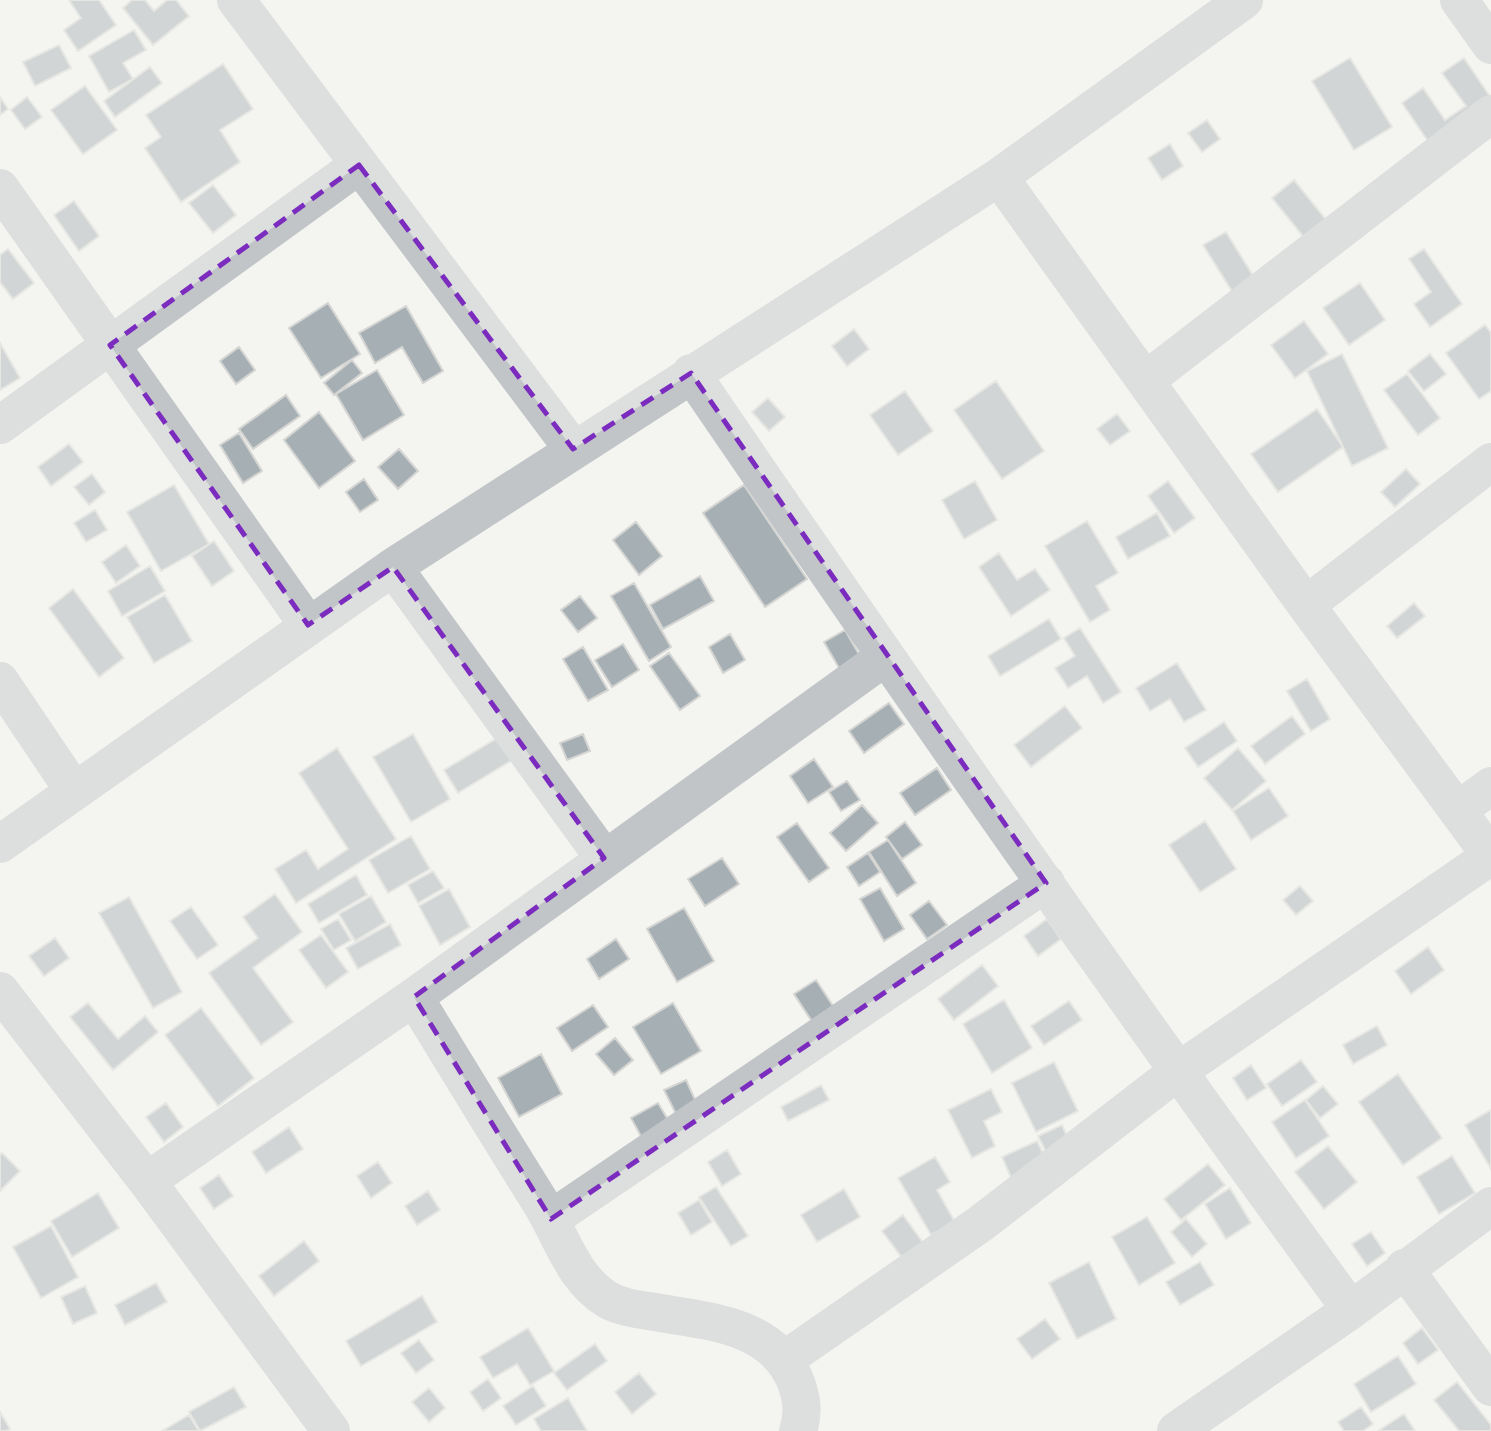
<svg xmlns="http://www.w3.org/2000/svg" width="1491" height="1431" viewBox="0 0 1491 1431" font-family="Mulish,sans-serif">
	<rect width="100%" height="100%" fill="#f4f4f0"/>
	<path fill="#a6afb4" stroke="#d5d6d3" stroke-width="2" d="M69,0h30l17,25 -38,26 -14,-21 17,-12z
		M132,0h13l9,11 13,-11h9l13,16 -36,29 -30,-37z
		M134,30l12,20 -23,13 10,16 -24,13 -20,-36z
		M59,45l12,23 -36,18 -12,-24z
		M1350,58l42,69 -38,23 -42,-69z
		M1464,58l27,40 -53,58 -36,-53 21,-15 22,32 21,-14 -24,-33z
		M223,64l30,45 -33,21 20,32 -59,40 -36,-54 16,-11 -15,-22z
		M150,67l12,16 -47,34 -11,-16z
		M85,86l32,44 -34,24 -32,-44z
		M0,97l8,12 -8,6z
		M27,97l15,20 -17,12 -14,-19z
		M1207,120l13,19 -18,13 -14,-19z
		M1170,144l13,22 -21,14 -14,-22z
		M1294,180l38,47 -22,18 -38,-47z
		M213,185l23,30 -23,18 -24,-30z
		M74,201l25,35 -20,15 -25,-36z
		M1226,232l31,50 -22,14 -32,-51z
		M8,249l26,34 -21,16 -13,-17v-27z
		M1424,249l38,55 -32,23 -16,-23 17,-12 -22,-33z
		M1360,283l25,37 -36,25 -26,-37z
		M328,303l32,51 -39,24 -32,-50z
		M406,306l37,65 -20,12 -21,-36 -27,16 -16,-30z
		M1304,321l24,33 -33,24 -24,-33z
		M1485,325l6,8v58l-12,8 -33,-46z
		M854,329l15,20 -22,17 -15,-20z
		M0,343l20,35 -20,12z
		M239,347l16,23 -19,14 -16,-23z
		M1342,354l46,94 -36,18 -45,-95z
		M1430,354l16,20 -22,17 -16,-20z
		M352,360l10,13 -28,22 -10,-12z
		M377,370l27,45 -41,25 -27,-46z
		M1407,374l33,44 -22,17 -34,-45z
		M996,381l48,70 -42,28 -48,-69z
		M905,391l28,40 -35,24 -28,-40z
		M286,395l14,21 -47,33 -14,-20z
		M768,398l17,19 -16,14 -17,-19z
		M1317,409l26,38 -65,45 -27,-38z
		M319,412l36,49 -36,27 -35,-48z
		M1117,414l13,17 -20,14 -13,-16z
		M239,433l23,38 -19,12 -23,-38z
		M69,444l14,18 -32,24 -13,-19z
		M399,449l19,22 -20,18 -20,-22z
		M1406,469l14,15 -25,23 -14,-15z
		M92,474l13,18 -16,13 -15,-18z
		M364,479l14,21 -18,12 -14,-20z
		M975,481l22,39 -33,19 -22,-39z
		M1168,481l27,37 -21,15 -26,-37z
		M174,485l35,59 -48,27 -34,-59z
		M744,485l63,94 -42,28 -62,-94z
		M95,510l12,20 -21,12 -12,-19z
		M1157,513l13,23 -42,23 -12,-22z
		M1087,521l31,52 -22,13 14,24 -20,12 -45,-76z
		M636,522l26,34 -23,19 -26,-35z
		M214,541l20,30 -22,15 -20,-30z
		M126,545l14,21 -24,17 -14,-21z
		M999,553l18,27 18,-11 15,21 -39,26 -32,-49z
		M150,566l15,25 -43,25 -14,-25z
		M700,576l14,25 -51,28 -13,-24z
		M634,583l37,64 -22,14 -38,-65z
		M73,589l51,69 -25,19 -50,-69z
		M165,595l27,46 -38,22 -27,-46z
		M580,596l17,22 -19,14 -17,-22z
		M1414,603l11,13 -28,22 -10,-12z
		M1049,619l12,20 -61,37 -12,-20z
		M1080,628l41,64 -18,11 -16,-27 -19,12 -13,-20 20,-12 -11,-18z
		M845,630l15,26 -21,12 -15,-26z
		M730,634l15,26 -22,13 -14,-26z
		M623,644l16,26 -27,17 -17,-27z
		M583,647l25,43 -20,11 -25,-42z
		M669,653l31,43 -20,14 -30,-44z
		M1177,663l29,47 -22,12 -14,-23 -20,12 -14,-23z
		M1307,679l23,40 -19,12 -24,-40z
		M889,703l15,21 -40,29 -15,-22z
		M1065,706l17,22 -51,39 -17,-22z
		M1292,716l13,18 -40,30 -14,-18z
		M1224,722l13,19 -39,26 -13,-19z
		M413,734l37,65 -39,23 -38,-65z
		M583,734l7,17 -23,9 -7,-17z
		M499,737l15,22 -56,34 -14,-23z
		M337,748l59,91 -100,64 -21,-34 31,-19 12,19 30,-20 -49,-76z
		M1238,748l28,33 -34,29 -28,-32z
		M814,759l19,28 -25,16 -18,-27z
		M937,768l14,22 -36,25 -15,-22z
		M847,781l13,19 -19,11 -12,-19z
		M1269,788l19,28 -37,24 -18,-29z
		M862,805l16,18 -32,28 -16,-18z
		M1205,821l31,48 -36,23 -31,-47z
		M905,822l17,23 -20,14 -16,-22z
		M797,823l32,45 -20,14 -32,-45z
		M411,836l19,33 -42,24 -19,-33z
		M888,840l28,43 -19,13 -28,-44z
		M868,853l12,19 -21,14 -12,-19z
		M722,858l17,26 -34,22 -17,-27z
		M433,871l11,17 -26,15 -10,-18z
		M356,875l11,20 -48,28 -11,-19z
		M1300,886l13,15 -17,14 -13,-15z
		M880,888l24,41 -20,12 -24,-42z
		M449,889l21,38 -30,18 -21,-39z
		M275,894l27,38 -49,36 40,54 -32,23 -52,-72 49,-35 -15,-21z
		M371,896l15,26 -31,19 -16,-27z
		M129,897l53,95 -29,16 -54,-95z
		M929,901l18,24 -20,14 -17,-24z
		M191,907l27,38 -21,14 -27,-38z
		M684,908l30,53 -37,21 -30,-53z
		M338,919l13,21 -17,10 -13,-21z
		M1047,919l14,20 -23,17 -14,-20z
		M390,924l11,21 -43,24 -12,-21z
		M321,935l27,37 -22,16 -27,-38z
		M55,938l14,20 -25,18 -15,-20z
		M616,939l13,20 -30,20 -12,-20z
		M1428,947l16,23 -33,24 -16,-23z
		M982,965l16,21 -44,34 -16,-21z
		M816,980l19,29 -22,14 -19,-29z
		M1004,1000l28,48 -40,25 -29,-49z
		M1069,1001l13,19 -38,25 -13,-19z
		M88,1003l30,36 27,-23 13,16 -45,38 -43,-53z
		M673,1003l28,48 -40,23 -28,-47z
		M593,1005l15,22 -36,24 -15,-23z
		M201,1008l53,70 -36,28 -53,-71z
		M1377,1026l10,19 -34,19 -10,-19z
		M615,1038l18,22 -19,15 -18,-21z
		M541,1054l21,40 -43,23 -21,-39z
		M1301,1060l16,22 -35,24 -15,-22z
		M1054,1062l24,49 -42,21 -24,-49z
		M1251,1065l15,23 -19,12 -14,-22z
		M1398,1074l44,64 -39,27 -44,-63z
		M686,1080l11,24 -21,10 -12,-24z
		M821,1085l8,15 -41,21 -7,-14z
		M1323,1086l15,18 -18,14 -14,-18z
		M991,1089l11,23 -18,9 11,25 -23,12 -24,-48z
		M1305,1100l24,36 -33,22 -24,-36z
		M166,1103l17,24 -19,15 -18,-25z
		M658,1103l12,20 -28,15 -11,-20z
		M1491,1110v59l-26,-44z
		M1062,1125l8,18 -23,11 -9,-18z
		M289,1127l14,22 -37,24 -14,-21z
		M1037,1141l11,23 -36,16 -10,-23z
		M1328,1146l29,36 -33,27 -29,-37z
		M727,1150l14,24 -19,12 -14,-24z
		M2,1153l18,18 -20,20v-36z
		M1452,1156l23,37 -36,21 -22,-37z
		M935,1157l15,25 -13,8 18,32 -24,13 -33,-57z
		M378,1162l14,21 -21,15 -14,-22z
		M1208,1164l17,21 -44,35 -17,-21z
		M219,1175l14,21 -19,13 -14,-21z
		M716,1187l32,49 -17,10 -32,-49z
		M1230,1188l21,35 -25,16 -21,-35z
		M844,1189l16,28 -43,25 -16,-27z
		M428,1191l12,19 -23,15 -12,-19z
		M98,1193l21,35 -47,29 -21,-36z
		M699,1200l13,22 -21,13 -13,-22z
		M903,1215l21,29 -21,15 -21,-28z
		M1147,1217l28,46 -36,22 -27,-48z
		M1186,1219l21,25 -15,13 -21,-25z
		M51,1226l27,51 -37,21 -28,-51z
		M1371,1232l14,21 -18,13 -15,-22z
		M304,1241l15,20 -45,35 -15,-20z
		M1089,1262l27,57 -39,20 -28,-56z
		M1200,1262l14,23 -34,20 -14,-23z
		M156,1283l11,19 -42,23 -10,-20z
		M85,1286l12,27 -24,11 -12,-27z
		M422,1296l15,26 -76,44 -15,-25z
		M1045,1319l15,20 -28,20 -15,-20z
		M528,1328l26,43 -24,14 -13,-21 -24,14 -13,-21z
		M1422,1328l16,22 -20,14 -15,-21z
		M419,1340l15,20 -18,13 -15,-20z
		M595,1344l12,17 -40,29 -13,-17z
		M1398,1356l18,28 -45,28 -17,-28z
		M639,1373l17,21 -24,20 -17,-22z
		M488,1379l13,19 -18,13 -13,-19z
		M1457,1382l34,43v6h-32l-25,-31z
		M533,1386l13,20 -30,19 -13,-19z
		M234,1387l12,20 -46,24 -11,-19z
		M429,1388l16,20 -16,14 -17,-20z
		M568,1398l19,33h-46l-7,-12z
		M1361,1407l12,17 -10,7h-19l-6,-9z
		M0,1412l10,17 -4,2h-6z
		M1404,1414l11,17h-37z
		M189,1415l10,16h-37z"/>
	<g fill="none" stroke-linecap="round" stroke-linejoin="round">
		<path stroke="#c1c5c8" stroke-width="38" d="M236,0l337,449
			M1459,0l32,45
			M999,177l307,428 185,251
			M0,188l308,437
			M691,373c215,315 434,628 660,937
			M1146,380l345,-266
			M0,425l359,-260
			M393,567l211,291
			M1306,605l185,-143
			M0,681l74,110
			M1458,810l33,-24
			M0,844l393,-277 606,-390 245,-177
			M0,991l147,190 184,250
			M414,997c42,69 85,139 128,208 20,33 31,74 66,95 13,7 27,9 41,11 53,10 122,11 146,69 7,18 9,33 3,51
			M147,1181l267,-184 471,-340
			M551,1219l495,-336
			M1404,1268l87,119
			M784,1360l196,-136 197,-152 314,-216
			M1176,1431l175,-121 140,-104"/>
	</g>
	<path d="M0 0H1491V1431H0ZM359,165l214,284 118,-76 355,510 -495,336 -137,-222 190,-139 -211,-291 -85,58 -198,-280z" fill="#f4f4f0" fill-opacity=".55" fill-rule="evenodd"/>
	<path fill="none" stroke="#7b2cbf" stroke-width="5" stroke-dasharray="14 9" stroke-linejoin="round" d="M359,165l214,284 118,-76 355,510 -495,336 -137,-222 190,-139 -211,-291 -85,58 -198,-280z"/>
</svg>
